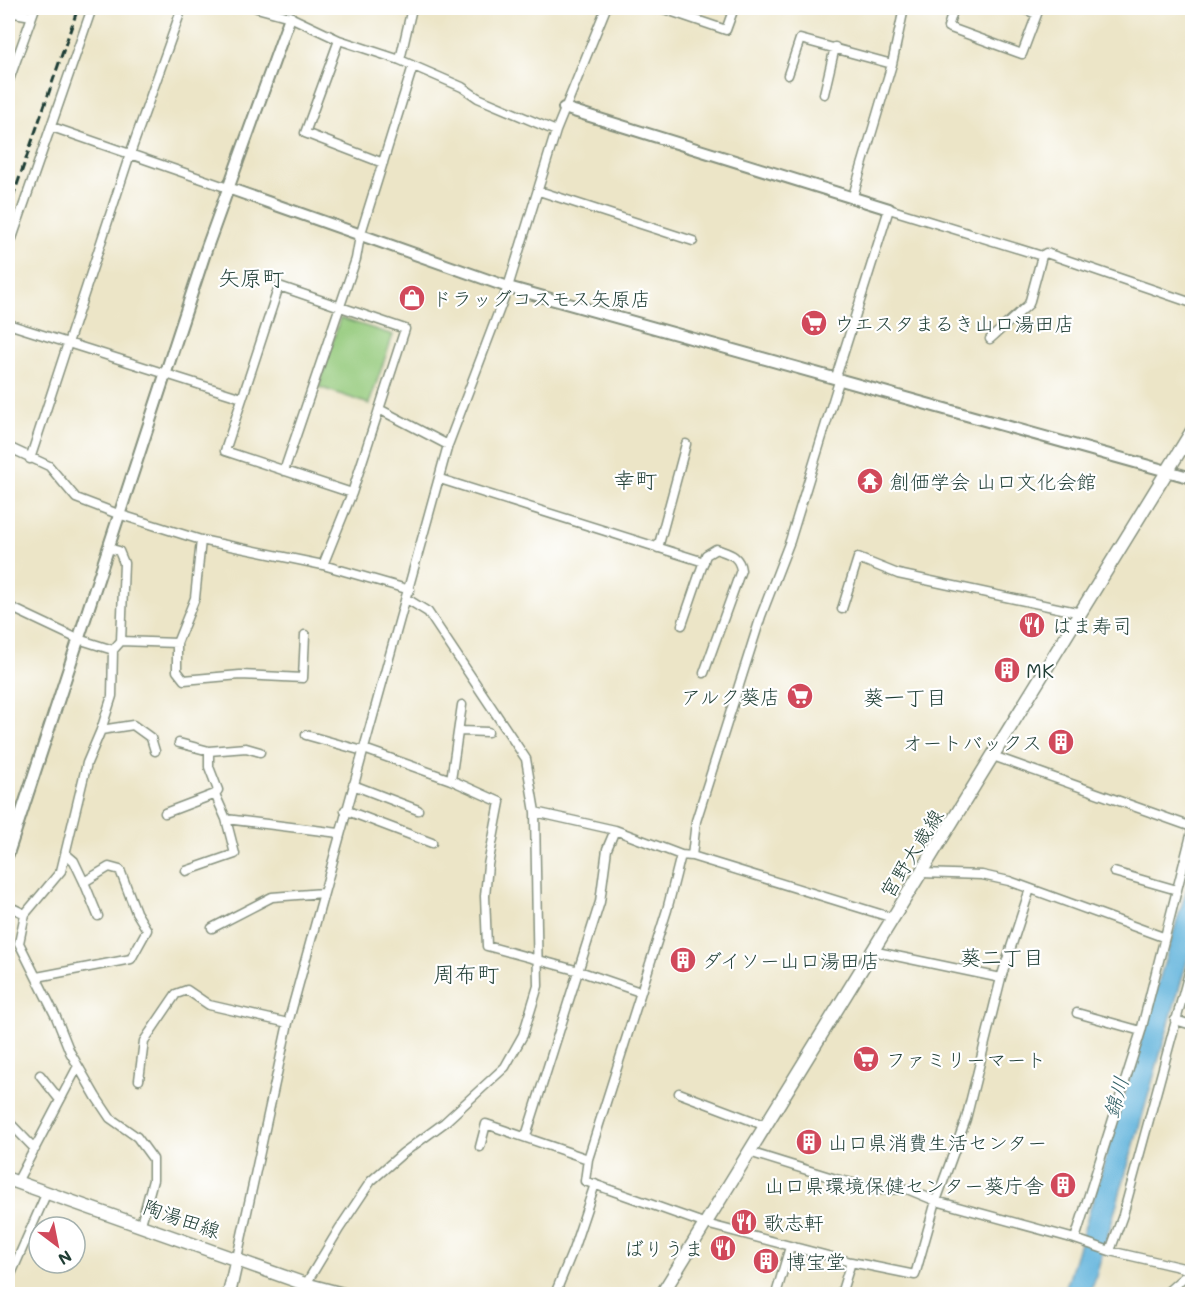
<svg xmlns="http://www.w3.org/2000/svg" width="1200" height="1302" viewBox="0 0 1200 1302" font-family="Mali,'Klee One',sans-serif">
	<rect width="100%" height="100%" fill="#fff"/>
	<filter id="ink" filterUnits="userSpaceOnUse"><feTurbulence type="fractalNoise" baseFrequency=".0167" numOctaves="2"/><feDisplacementMap in="SourceGraphic" scale="12" xChannelSelector="R" yChannelSelector="G"/><feConvolveMatrix kernelMatrix="1 2 1 2 8 2 1 2 1" color-interpolation-filters="sRGB"/></filter>
	<filter id="wash" filterUnits="userSpaceOnUse"><feTurbulence type="fractalNoise" baseFrequency=".008" numOctaves="4" result="noise"/><feDisplacementMap in="SourceGraphic" scale="24" xChannelSelector="R" yChannelSelector="G"/><feGaussianBlur stdDeviation="1.35" result="paint"/><feColorMatrix in="noise" values="0 0 0 0 0 0 0 0 0 0 0 0 0 0 0 0 0 1.4 0 .05"/><feComposite in="paint" operator="in"/></filter>
	<g filter="url(#wash)">
		<rect width="100%" height="100%" fill="#ece5c7"/>
		<path fill="#94ca7c" stroke="#5a8458" stroke-width="1.5" d="M340,318l53,17 -24,69 -50,-17z"/>
		<path fill="#5fb2db" stroke="#3f7888" stroke-width="1.5" d="M1192,871v73l-98,339 -5,11h-27l7,-15z"/>
	</g>
	<g filter="url(#ink)">
		<g fill="none" stroke-linecap="round" stroke-linejoin="round">
			<defs>
				<path id="minor" d="M257,8l33,9 49,23 61,20 62,27 16,11 78,33
					M661,8l65,22 8,-22
					M954,8l-6,19 74,27 15,-40 -16,-6
					M8,12l24,4
					M339,40l-34,93 78,30
					M400,60l12,-52
					M788,75l12,-36 92,25
					M8,83l27,-75
					M824,94l11,-47
					M52,127l176,61
					M539,191l154,50
					M853,196l39,-132 12,-56
					M8,250l84,-242
					M8,324l234,74
					M990,339l39,-35 13,-48
					M836,377l53,-168 153,47 4,-3 146,50
					M379,409l69,36
					M8,447l41,19 27,32 42,16 83,26 122,25 87,25
					M30,459l100,-305 52,-146
					M284,471l72,-212 4,-23 53,-170
					M440,479l264,83
					M201,540l-6,58 -18,45v28l7,9 56,-5 63,3 2,-43
					M108,548l11,3 5,12 -3,78 -8,9 -1,46 -11,34 -14,33 -26,108 -36,43 -6,29 37,74 14,35 26,45 14,21 27,19 16,22v21l-12,44
					M658,548l28,-104
					M323,565l29,-72 53,-164 -126,-43 -54,165 127,42
					M8,606l70,33 35,11
					M842,609l16,-51 40,16 183,39
					M682,625l24,-70 10,-6c13,5 23,6 25,21l-37,103
					M121,641l56,2
					M101,730l32,-5 18,13 4,13
					M460,731l28,1
					M306,735l57,16
					M179,743l30,8
					M364,749l87,31 49,22 -12,63 -3,31 2,50 92,25 61,21
					M260,752l-14,-4 -37,3v16l9,23 -3,4 11,25 113,14
					M993,756l199,71
					M451,780l11,-75
					M353,785l65,25
					M345,810l87,33
					M535,812l80,18 66,25 11,1 201,62
					M165,813l50,-19
					M681,855l-14,55 -79,249 -3,22 121,43 145,38 -10,32
					M692,856l4,-35 65,-205 29,-75 50,-163
					M186,871l49,-17 -9,-35
					M1114,872l63,18
					M921,873l61,2 27,6 154,56
					M84,882l14,34
					M8,906l17,8
					M212,928l60,-31 51,-4
					M872,951l129,27
					M37,977l94,-18 16,-29 -11,-18 -16,-42 -11,-3 -25,15 -10,-21 -7,-6
					M1077,1013l64,18
					M1175,1020l17,5
					M40,1075l20,25
					M139,1080l5,-39 32,-47 11,-4 22,15 79,18
					M679,1093l87,33
					M8,1121l27,28
					M526,1136l74,-234 7,-53 8,-19
					M480,1147l6,-23 102,35
					M749,1152l87,27 46,11 25,-1 29,12 139,38 35,12 82,19
					M17,1182l61,-116
					M1075,1239l66,-208 51,-200
					M1110,1251l13,-36 69,-253
					M237,1258l51,-235 160,-578 60,-158 48,-156 50,-123
					M851,1262l64,13 21,-74 30,-82 35,-141 29,-89
					M8,1281l39,-89
					M300,1294l39,-65 32,-48 32,-28 41,-30 61,-56 18,-32 15,-49 -3,-174 -9,-53 -98,-147 -21,-13
					M555,1294l18,-44 22,-66
					M776,1294l14,-47
					M1165,1294l27,-24"/>
				<path id="tertiary" d="M564,108l325,101
					M228,188l280,99 684,191
					M8,854l198,-604 84,-233"/>
				<path id="secondary" d="M8,1179l297,105 38,10
					M229,1294l8,-36
					M662,1294l530,-863"/>
			</defs>
			<use href="#minor" stroke="#86917e" stroke-width="11"/>
			<use href="#tertiary" stroke="#86917e" stroke-width="14"/>
			<use href="#secondary" stroke="#86917e" stroke-width="15"/>
			<use href="#minor" stroke="#fff" stroke-width="8"/>
			<use href="#tertiary" stroke="#fff" stroke-width="10"/>
			<use href="#secondary" stroke="#fff" stroke-width="12"/>
			<path stroke="#1f3d34" stroke-width="3" stroke-dasharray="9 4.5" stroke-linecap="butt" d="M8,211l70,-203"/>
		</g>
	</g>
	<defs>
		<symbol id="shop-disc" viewBox="-11 -11 22 22"><circle r="9.5" fill="#d1495b" stroke="#fff"/><path d="M-5-2.5h2.3a2.7 3.5 0 0 1 5.4 0H5L5.5 6h-11ZM-1.5-2.5h3a1.5 2.3 0 0 0-3 0Z" fill="#fff"/></symbol>
		<symbol id="supermarket-disc" viewBox="-11 -11 22 22"><circle r="9.5" fill="#d1495b" stroke="#fff"/><path d="M-6-5.5h2.5l.6 2H6L4.5 2H-2.5L-4.4-4H-6ZM-1.5 3.2a1.3 1.3 0 1 0 .1 0ZM3 3.2a1.3 1.3 0 1 0 .1 0Z" fill="#fff"/></symbol>
		<symbol id="temple-disc" viewBox="-11 -11 22 22"><circle r="9.5" fill="#d1495b" stroke="#fff"/><path d="M0-6L5-2H3V0L6.5 2.5H4V6H1.5V3h-3V6H-4V2.5H-6.5L-3 0V-2H-5Z" fill="#fff"/></symbol>
		<symbol id="restaurant-disc" viewBox="-11 -11 22 22"><circle r="9.5" fill="#d1495b" stroke="#fff"/><path d="M-5-6h1v4h1v-4h1v4h1v-4h1v5L-1.5 .5V6h-2V.5L-5-1ZM5-6V6H3V1.5H1.5Q1.5-4 5-6Z" fill="#fff"/></symbol>
		<symbol id="building-disc" viewBox="-11 -11 22 22"><circle r="9.5" fill="#d1495b" stroke="#fff"/><path d="M-4-6H4V6H1V3H-1V6H-4ZM-2.5-4.3h1.7v1.8h-1.7ZM.8-4.3h1.7v1.8H.8ZM-2.5-1h1.7V.8h-1.7ZM.8-1h1.7V.8H.8Z" fill="#fff"/></symbol>
	</defs>
	<g fill-rule="evenodd">
		<use href="#shop-disc" x="397" y="283" width="30" height="30"/>
		<use href="#supermarket-disc" x="799" y="308" width="30" height="30"/>
		<use href="#temple-disc" x="855" y="466" width="30" height="30"/>
		<use href="#restaurant-disc" x="1017" y="610" width="30" height="30"/>
		<use href="#building-disc" x="992" y="655" width="30" height="30"/>
		<use href="#supermarket-disc" x="785" y="681" width="30" height="30"/>
		<use href="#building-disc" x="1046" y="727" width="30" height="30"/>
		<use href="#building-disc" x="668" y="945" width="30" height="30"/>
		<use href="#supermarket-disc" x="851" y="1044" width="30" height="30"/>
		<use href="#building-disc" x="794" y="1127" width="30" height="30"/>
		<use href="#building-disc" x="1048" y="1170" width="30" height="30"/>
		<use href="#restaurant-disc" x="729" y="1207" width="30" height="30"/>
		<use href="#restaurant-disc" x="708" y="1233" width="30" height="30"/>
		<use href="#building-disc" x="751" y="1246" width="30" height="30"/>
	</g>
	<g text-anchor="middle" dominant-baseline="central" stroke-width="4.5" stroke-linejoin="round" paint-order="stroke">
		<g font-size="20" fill="#1f3d34" stroke="#fff" text-anchor="start">
			<text x="432" y="298">ドラッグコスモス矢原店</text>
			<text x="834" y="323">ウエスタまるき山口湯田店</text>
			<text x="890" y="481">創価学会 山口文化会館</text>
			<text x="1052" y="625">はま寿司</text>
			<text x="1026" y="670">MK</text>
			<text x="780" y="696" text-anchor="end">アルク葵店</text>
			<text x="1042" y="742" text-anchor="end">オートバックス</text>
			<text x="702" y="960">ダイソー山口湯田店</text>
			<text x="886" y="1059">ファミリーマート</text>
			<text x="828" y="1142">山口県消費生活センター</text>
			<text x="1044" y="1185" text-anchor="end">山口県環境保健センター葵庁舎</text>
			<text x="764" y="1222">歌志軒</text>
			<text x="704" y="1248" text-anchor="end">ばりうま</text>
			<text x="786" y="1261">博宝堂</text>
		</g>
		<g font-size="20" fill="#1f3d34" stroke="#fff">
			<text transform="translate(911 853) rotate(-58)">宮野大歳線</text>
			<text transform="translate(182 1218) rotate(19)">陶湯田線</text>
		</g>
		<g font-size="21" fill="#1f3d34" stroke="#fff">
			<text x="905" y="696">葵一丁目</text>
			<text x="1002" y="956">葵二丁目</text>
		</g>
		<g font-size="21" font-style="italic" fill="#326066" stroke="#fff">
			<text transform="translate(1115 1097) rotate(-74)">錦川</text>
		</g>
		<g font-size="22" fill="#1f3d34" stroke="#fff">
			<text x="251" y="277">矢原町</text>
			<text x="635" y="479">幸町</text>
			<text x="466" y="973">周布町</text>
		</g>
	</g>
	<rect width="1200" height="1302" fill="none" stroke="#fff" stroke-width="30"/>
	<g transform="translate(57 1245) rotate(148)"><circle r="28" fill="#ffffff" stroke="#a5b1ae" stroke-width="1.5"/>
	<path d="M0-4.5L10 22L0 15L-10 22Z" fill="#d1495b"/>
	<text y="-9" font-size="16" font-weight="bold" text-anchor="middle" fill="#1f3d34">N</text>
	</g>
</svg>
